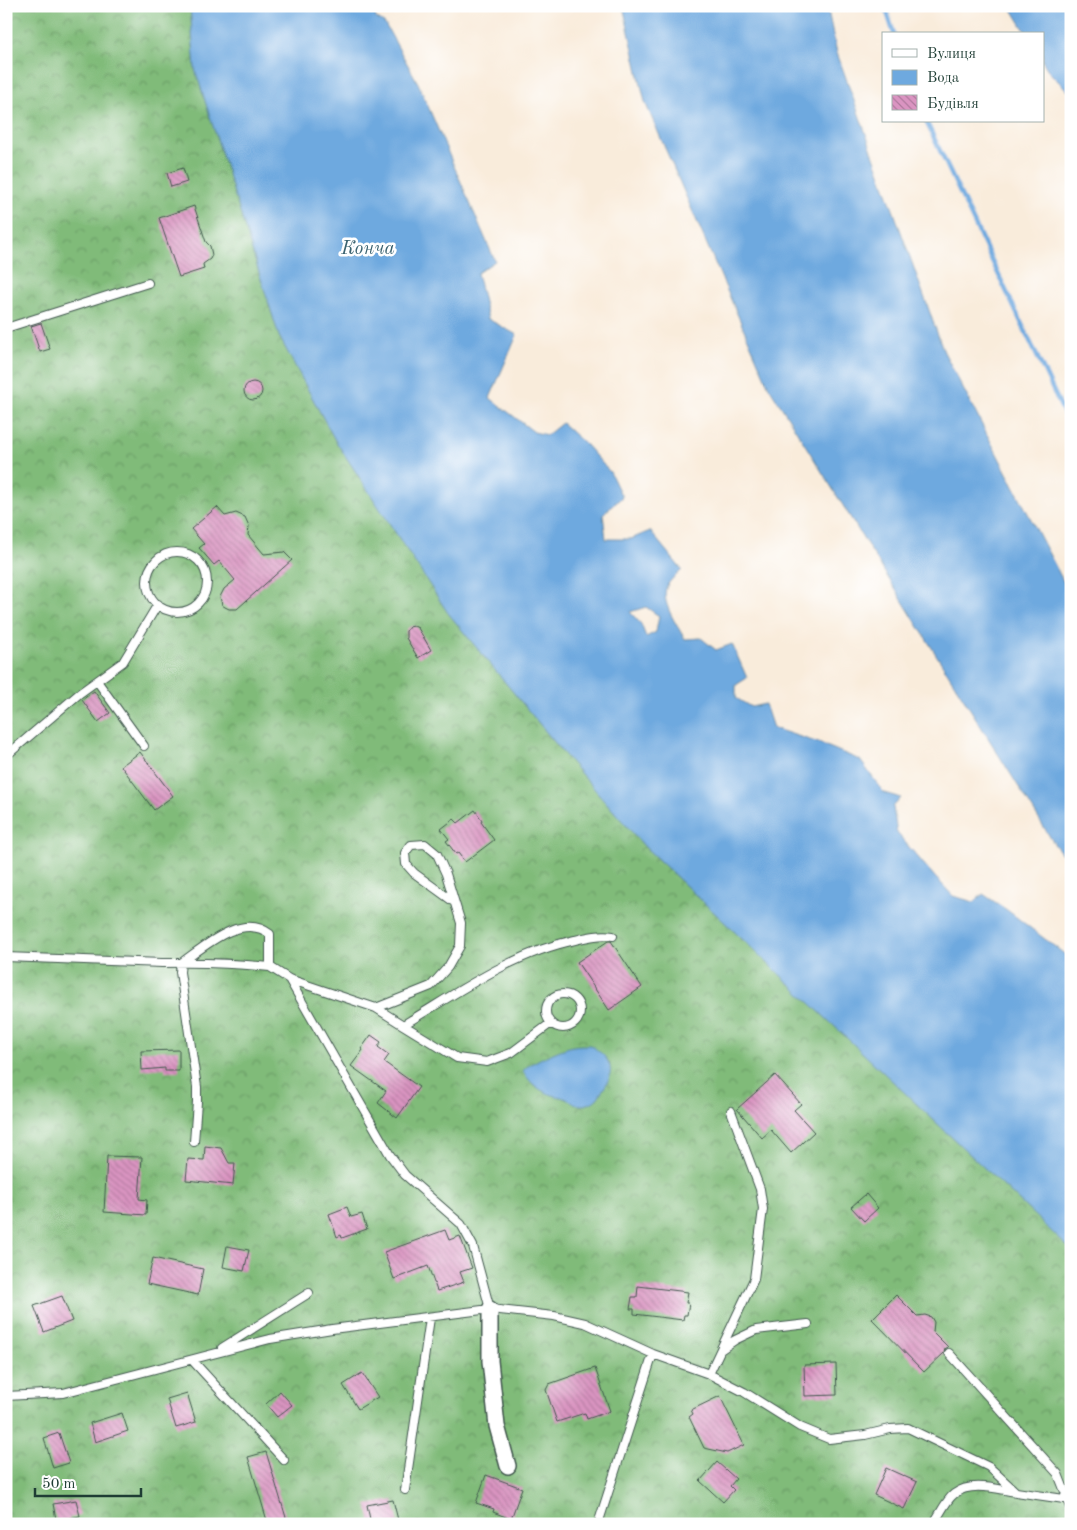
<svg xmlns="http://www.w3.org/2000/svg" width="1077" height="1530" viewBox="0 0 1077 1530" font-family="'Old Standard TT',serif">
	<defs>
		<pattern id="forest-crowns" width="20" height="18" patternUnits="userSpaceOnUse" patternTransform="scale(1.25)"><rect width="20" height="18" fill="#80bb79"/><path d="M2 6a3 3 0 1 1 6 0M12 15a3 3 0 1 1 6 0" fill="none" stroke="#689964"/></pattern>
		<pattern id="building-back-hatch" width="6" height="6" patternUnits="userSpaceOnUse" patternTransform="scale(1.25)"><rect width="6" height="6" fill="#da94c1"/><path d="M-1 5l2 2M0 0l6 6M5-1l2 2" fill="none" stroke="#b07a9e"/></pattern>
	</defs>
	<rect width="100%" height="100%" fill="#fff"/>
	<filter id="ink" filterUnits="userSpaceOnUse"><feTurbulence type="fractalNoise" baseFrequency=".02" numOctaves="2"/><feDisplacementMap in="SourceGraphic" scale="10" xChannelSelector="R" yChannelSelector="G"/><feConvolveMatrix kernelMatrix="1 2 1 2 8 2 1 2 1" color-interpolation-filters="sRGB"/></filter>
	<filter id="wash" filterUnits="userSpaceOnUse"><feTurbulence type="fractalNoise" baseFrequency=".0096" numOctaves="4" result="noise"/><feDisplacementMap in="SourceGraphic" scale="20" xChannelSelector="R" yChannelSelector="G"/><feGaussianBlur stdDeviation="1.12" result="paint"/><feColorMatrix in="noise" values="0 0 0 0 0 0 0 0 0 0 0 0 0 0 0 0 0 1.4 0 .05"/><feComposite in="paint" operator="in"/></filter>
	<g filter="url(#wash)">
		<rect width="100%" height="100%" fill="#f9ecdb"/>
		<path fill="url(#forest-crowns)" stroke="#507c56" d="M6,6h184l5,63 84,267 56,104 113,173 122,148 75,86 426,403v274h-1065z"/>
		<path fill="#6ea9df" stroke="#46738a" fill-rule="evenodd" d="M190,6h184l2,12 9,6 33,59 77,178 -18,12 11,46 29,16 -27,63 44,34 13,3 15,-12 23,21 25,28 12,25 -19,17 3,25h25l19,-8 32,39c-4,4 -11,9 -14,14 -10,15 9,41 17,55l16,-1 15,12 16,-6 15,34 -11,7v13l15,9 14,-3 8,24 46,15 41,17 24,33 17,5 -8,9 4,26 38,44 18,19 21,6 9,-8 24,16 64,49v291l-426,-403 -75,-86 -122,-148 -113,-173 -56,-104 -84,-267zM646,607l13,9 -3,16 -10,5 -5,-13 -11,-12z
			M623,6h204l10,47 107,299 127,244v269l-16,-20 -286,-458 -124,-285z
			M1010,6h61v88l-22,-22 -6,-10v-28h-16z
			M590,1045c19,12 27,23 14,43 -5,8 -7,13 -16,16 -11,3 -12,-1 -21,-5 -7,-3 -15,-3 -22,-7 -9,-4 -17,-12 -22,-21 4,-8 40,-23 50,-25 5,-1 12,-1 17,-1z"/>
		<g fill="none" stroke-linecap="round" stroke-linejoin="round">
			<path stroke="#6ea9df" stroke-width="4.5" d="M885,6l9,28
				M926,121l145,307"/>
		</g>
		<g id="blocks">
			<path fill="url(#building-back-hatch)" d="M183,168l4,14 -16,5 -4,-14z
				M194,206l12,36 4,4 2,9 -2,4 -7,5 1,5 -25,8 -20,-59z
				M41,323l9,26 -10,3 -9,-26z
				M244 391a9 9 0 1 1 18 0a9 9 0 1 1-18 0Z
				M217,507l8,9 11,-3 9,4 4,9 -1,9 16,19 20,-2 8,8 -55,49h-8l-4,-2 -3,-2 -2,-8 4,-8 11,-9 -16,-19 -5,4 -15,-17 5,-4 -13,-15z
				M414,626l4,2 13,22 -13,8 -12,-20v-7l3,-4z
				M94,691l16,22 -12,9 -16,-22z
				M140,752l33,44 -19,14 -33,-44z
				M475,810l7,10 -1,2 13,18 -29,22 -7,-9 -2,1 -10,-13 3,-2 -8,-10 13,-10 4,4z
				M608,941h3l31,46 -33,23 -32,-48z
				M371,1035l10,7 -3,5 11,8 -5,7 35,25 -22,31 -19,-15 8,-12 -35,-25 12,-16 -2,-1z
				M179,1050v21h-14v-3l-23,2 -1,-19z
				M775,1075l26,29 -7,6 20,22 -23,21 -20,-23 -9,8 -25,-29z
				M205,1146l16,2 8,15h6l-2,22 -47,-5 2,-21 16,1z
				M107,1156l35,1 -3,42 8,1 -1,15 -42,-3z
				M866,1194l12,14 -14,13 -13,-14z
				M347,1207l4,10 11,-3 5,15 -25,9 -1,-3 -4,2 -8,-23z
				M445,1230l4,10 11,-4 12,32 -12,4 4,10 -27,9 -9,-25 -34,13 -10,-27z
				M227,1246l22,4 -5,21 -21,-4z
				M153,1258l50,11 -5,26 -51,-11z
				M638,1286l50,6 -2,11h3l-2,12h-3l-1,5 -49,-6v-5h-4l2,-12h5z
				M896,1295l21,21 8,-1 6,2 3,5 -1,10 15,15 -3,2 -1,4 -20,19 -52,-53z
				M62,1296l10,25 -28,11 -10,-26z
				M836,1364l1,31 -32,1 -1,-31z
				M595,1368l15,43 -23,8 -2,-6 -28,9 -11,-32 3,-6z
				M362,1373l16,24 -20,12 -15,-24z
				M280,1391l12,14 -15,12 -11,-13z
				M187,1393l9,29 -20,6 -9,-29z
				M720,1396l24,49 -17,8 -23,-5 -15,-31 4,-3 -2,-4z
				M122,1413l6,18 -33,11 -5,-19z
				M59,1433l10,30 -16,5 -9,-30z
				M266,1452l22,72h-20l-20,-67z
				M717,1462l19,17 -6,7 4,4 -11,12 -23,-21z
				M886,1468l31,14 -13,27 -30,-14z
				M486,1475l36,13 -11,31 -18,-7 1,-3 -18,-6z
				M76,1500l4,16 -11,2 1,6h-13l-4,-20z
				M393,1500l6,24h-28l-4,-19z"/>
		</g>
	</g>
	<g filter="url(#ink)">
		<use href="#blocks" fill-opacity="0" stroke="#40574d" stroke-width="1"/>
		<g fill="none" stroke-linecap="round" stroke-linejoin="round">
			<defs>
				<path id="service" d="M6,328l142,-45
					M147 582a30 30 0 1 1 60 0a30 30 0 1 1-60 0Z
					M97,681l47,65
					M6,756l74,-63 43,-31 35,-58
					M6,957l156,6c36,-1 72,0 108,4v-33c-28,-22 -65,12 -89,29l-1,9 17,115v15l-3,40
					M270,967l19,12 87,29 27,17c54,-32 110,-72 172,-85 13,-3 25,-6 38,-4
					M289,979l101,176 15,20 56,49 12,22 17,63
					M546 1011a17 17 0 1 1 34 0a17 17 0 1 1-34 0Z
					M376,1008l55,-22 17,-19 12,-21 1,-23 -15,-49 -9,-20 -12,-10 -14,1 -6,8 1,11 8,9 40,29
					M403,1025l54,33 30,4 24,-9 40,-30
					M222,1348l87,-55
					M722,1349l13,-9 21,-10 52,-6
					M949,1353l109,121 13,33
					M192,1360l92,100
					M709,1374l45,-95 9,-70 -3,-20 -29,-78
					M6,1396l57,-3 207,-54 62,-10 158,-20 64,7 31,7 68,31 56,20 35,18 56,35 29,12 36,-4 25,-6 18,-1 81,39 27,25 55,8
					M405,1490l25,-172
					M598,1524l55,-170
					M933,1524c6,-8 13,-24 21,-30 17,-13 42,-5 62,-2"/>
				<path id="minor" d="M490,1309v52l7,65 11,40"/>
			</defs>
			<use href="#service" stroke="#40574d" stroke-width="10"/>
			<use href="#minor" stroke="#40574d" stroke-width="18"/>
			<use href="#service" stroke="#fff" stroke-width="8"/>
			<use href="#minor" stroke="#fff" stroke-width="15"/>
		</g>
	</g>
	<g text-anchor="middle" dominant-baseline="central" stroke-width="5" stroke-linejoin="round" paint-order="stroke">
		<g font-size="19" font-style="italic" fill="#3b6370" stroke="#fff">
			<text x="368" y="249">Конча</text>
		</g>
	</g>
	<rect width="1077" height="1530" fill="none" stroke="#fff" stroke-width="25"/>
	<rect x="882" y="32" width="162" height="90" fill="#ffffff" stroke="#a5b1ae"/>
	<rect x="892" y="49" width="25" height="8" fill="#ffffff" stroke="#a5b1ae"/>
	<text x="927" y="58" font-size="15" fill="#1f3d34">Вулиця</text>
	<rect x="892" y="70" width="25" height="15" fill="#6ea9df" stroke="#a5b1ae"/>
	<text x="927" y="82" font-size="15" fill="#1f3d34">Вода</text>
	<rect x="892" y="95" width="25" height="15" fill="url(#building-back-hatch)" stroke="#a5b1ae"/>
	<text x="927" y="108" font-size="15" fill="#1f3d34">Будівля</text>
	<path d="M35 1488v8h106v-8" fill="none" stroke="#1f3d34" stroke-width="2.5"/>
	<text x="42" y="1488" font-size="15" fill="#1f3d34" stroke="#ffffff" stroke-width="4" paint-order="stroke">50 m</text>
</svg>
